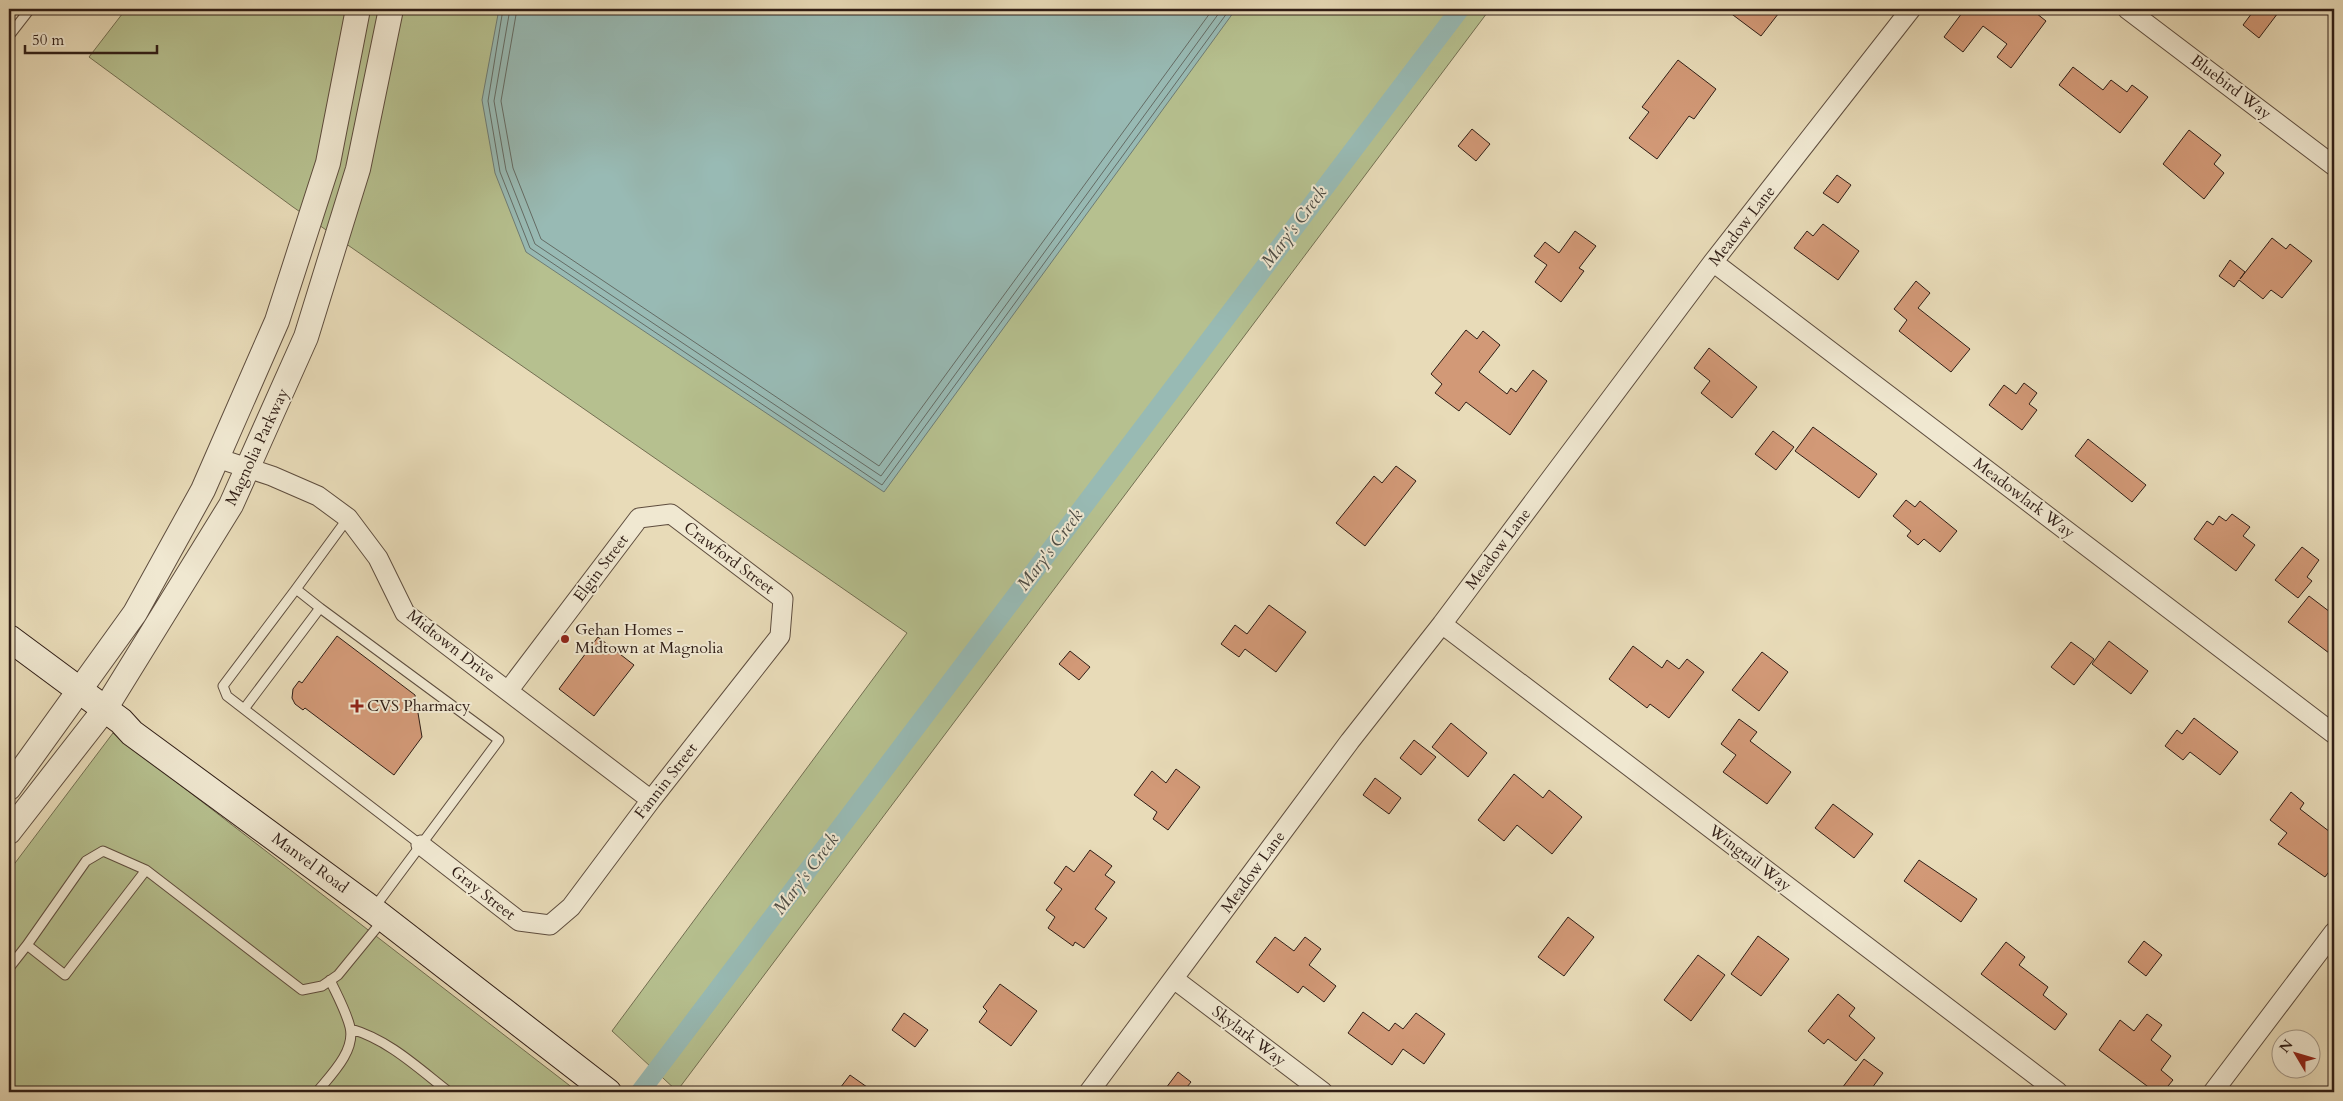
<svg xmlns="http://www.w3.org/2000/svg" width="2343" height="1101" viewBox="0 0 2343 1101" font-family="Cardo,serif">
	<rect width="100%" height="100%" fill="#e8dbb8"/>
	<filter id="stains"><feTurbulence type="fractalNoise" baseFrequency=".004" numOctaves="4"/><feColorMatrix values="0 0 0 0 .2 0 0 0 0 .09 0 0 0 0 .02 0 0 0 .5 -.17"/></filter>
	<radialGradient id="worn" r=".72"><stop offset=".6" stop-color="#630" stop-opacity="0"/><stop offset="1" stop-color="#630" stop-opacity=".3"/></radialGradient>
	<path fill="#b6c08f" stroke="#736f52" d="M126,9h1364l-813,1082 -65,-60 295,-398 -614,-426 -204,-150z
		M113,733l465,359h-569v-221z"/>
	<path fill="#98bab4" stroke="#6e7c75" d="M499,9h737l-352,483 -358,-240 -31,-79 -13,-73z"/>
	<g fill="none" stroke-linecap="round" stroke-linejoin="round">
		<path stroke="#646c65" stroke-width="1" d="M503,9l-15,92 12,71 30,76 352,237 348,-476
			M510,9l-16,92 12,69 29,74 346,232 341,-467
			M517,9l-16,92 12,67 28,71 338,227 334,-457"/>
		<path stroke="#98bab4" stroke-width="19" d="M640,1092l820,-1083"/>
	</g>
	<path fill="#d29977" stroke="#301e16" d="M1725,9h57l-21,27z
		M1965,9h66l15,12 -35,47 -14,-11 10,-13 -24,-18 -20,26 -19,-15z
		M2255,9h26l-22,29 -16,-13z
		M1678,60l38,29 -22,30 -5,-3 -32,43 -28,-21 20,-26 -7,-5z
		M2073,67l30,23 8,-10 16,12 5,-7 16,12 -28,36 -61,-48z
		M1472,129l18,15 -14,17 -18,-15z
		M2189,130l32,25 -7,9 10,9 -20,26 -41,-35z
		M1837,175l14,10 -13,18 -15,-10z
		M1823,224l36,27 -21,29 -44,-32 13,-17 6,5z
		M1575,231l21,15 -17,22 5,3 -23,31 -26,-20 12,-17 -13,-9 11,-14 14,11z
		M2272,238l14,11 4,-5 22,17 -30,37 -11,-8 -8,9 -24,-19 -5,7 -15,-11 11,-16 15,12 -5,7z
		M1916,281l14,12 -12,15 52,41 -19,23 -52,-41 8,-11 -13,-11z
		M1466,330l11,9 6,-8 17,14 -21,27 28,22 4,-6 5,4 17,-22 14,11 -37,54 -44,-33 -7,9 -24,-18 7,-9 -11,-10z
		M1709,348l48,39 -25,31 -31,-25 9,-12 -16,-13z
		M2024,383l13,10 -8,11 8,6 -15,20 -33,-25 15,-20 12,9z
		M1813,427l64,47 -18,24 -64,-47z
		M1773,431l21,16 -18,23 -21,-16z
		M2088,439l58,46 -14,17 -57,-46z
		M1396,466l20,15 -51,65 -29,-23 38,-47 8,7z
		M1906,500l9,7 5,-6 37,30 -17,21 -16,-13 -6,6 -11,-9 4,-5 -18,-15z
		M2232,514l18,13 -7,9 12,9 -19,26 -42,-32 13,-18 6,4 6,-9 7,5z
		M2302,547l17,13 -12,17 5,4 -14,17 -23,-18z
		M2309,596l25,19v30l-5,8 -41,-31z
		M1269,605l37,27 -30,40 -31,-23 -6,8 -18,-13 14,-19 12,9z
		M337,636l78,59 7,42 -28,38 -89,-67 -2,2 -8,-6 -3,-6 1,-9 6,-8 3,2z
		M598,637l36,28 -40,51 -35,-27z
		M2109,641l39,30 -17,23 -39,-30z
		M2071,642l23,17 -20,26 -23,-18z
		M1633,646l29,22 5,-8 12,9 8,-10 17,13 -35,46 -19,-14 -3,4 -38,-29z
		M1070,651l20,16 -11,13 -20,-16z
		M1762,652l26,20 -29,39 -27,-21z
		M2194,718l44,34 -18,23 -30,-23 -7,8 -18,-14 12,-16 5,4z
		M1739,719l18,13 -7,9 41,31 -24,32 -44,-32 13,-17 -15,-11z
		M1451,723l36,30 -19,24 -36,-30z
		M1414,740l22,17 -15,18 -21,-17z
		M1176,769l24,18 -32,43 -15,-11 4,-7 -23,-17 18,-24 14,12z
		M1514,774l29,24 6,-8 33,27 -30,37 -35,-29 -13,16 -26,-21z
		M1375,778l26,20 -12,16 -26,-19z
		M2291,792l13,11 -4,6 34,26v30l-9,12 -47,-33 9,-11 -17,-13z
		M1833,804l40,30 -19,24 -39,-30z
		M1090,850l22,16 -7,9 10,7 -20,27 12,9 -23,30 -9,-6 -2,4 -25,-18 7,-11 -9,-7 16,-21 -8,-6 12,-17 8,6z
		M1919,860l58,39 -16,23 -57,-41z
		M1568,917l26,20 -30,39 -26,-19z
		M1758,936l31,23 -28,37 -30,-22z
		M1275,937l19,14 11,-14 16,12 -12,16 27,21 -12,16 -21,-16 -5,7 -42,-31z
		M2144,941l18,14 -16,21 -18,-14z
		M2006,942l19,15 -6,8 29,22 -5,8 24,19 -12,16 -74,-56z
		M1698,955l27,20 -34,46 -27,-21z
		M1000,984l37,27 -26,35 -32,-24 8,-11 -4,-4z
		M1838,994l17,14 -6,8 26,22 -19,23 -28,-22 -4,5 -16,-13z
		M1363,1012l26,19 6,-8 8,6 13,-16 29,21 -21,30 -21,-15 -11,16 -44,-32z
		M904,1013l24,17 -13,17 -23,-17z
		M2147,1014l15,11 -11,15 20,16 -10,14 12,10 -10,12h-8l-56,-42 21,-30 14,11z
		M1864,1059l19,14 -14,19h-30z
		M1178,1072l13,10 -8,10h-20z
		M850,1075l24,17h-37z"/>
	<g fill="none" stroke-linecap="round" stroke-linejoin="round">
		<defs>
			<path id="service" d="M9,36l21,-27
				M296,589l-73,97 4,10 194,149
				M320,608l179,132 -125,168
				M244,709l76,-101 -24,-19 52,-71
				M27,945l59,-84 17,-10 43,19
				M9,968l18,-23 38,30 81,-105 156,120 20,-4 16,-11 45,-55
				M351,1029c38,11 67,39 98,63
				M317,1092c13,-16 39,-41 33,-65 -4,-16 -13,-32 -20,-47"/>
			<path id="minor" d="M2127,9l207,157
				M1713,262l621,472
				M217,458l55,18 46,20 30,22 30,40 27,55 246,187
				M1442,624l616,468
				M421,845l98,76 31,4 21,-18 80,-107 129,-164 3,-37 -112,-85 -32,4 -131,173
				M1174,979l149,113
				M1089,1092l261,-351 92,-117 271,-362 198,-253
				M2213,1092l121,-160"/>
			<path id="tertiary" d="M9,788l126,-175 68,-123 74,-169 51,-158 30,-154
				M9,832l96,-123 126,-204 75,-168 52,-168 33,-160"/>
			<path id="secondary" d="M9,638l112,83 11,12 241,177 235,182"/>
		</defs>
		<use href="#service" stroke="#5e4d3e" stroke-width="11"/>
		<use href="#minor" stroke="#5e4d3e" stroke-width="21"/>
		<use href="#tertiary" stroke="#5e4d3e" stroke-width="26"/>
		<use href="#secondary" stroke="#301e16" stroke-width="28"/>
		<use href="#service" stroke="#f0e8d1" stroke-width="9"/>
		<use href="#minor" stroke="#f0e8d1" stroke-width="19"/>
		<use href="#tertiary" stroke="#f0e8d1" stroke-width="24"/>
		<use href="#secondary" stroke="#f0e8d1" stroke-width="26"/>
	</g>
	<g fill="#8f2418" stroke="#f0e8d1" stroke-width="2">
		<circle cx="565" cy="639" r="5"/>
		<path d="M354.5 698.5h5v5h5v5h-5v5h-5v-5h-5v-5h5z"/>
	</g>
	<g text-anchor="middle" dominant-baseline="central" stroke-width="4" stroke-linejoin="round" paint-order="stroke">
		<g font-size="16" fill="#301e16" stroke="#f0e8d1">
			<text transform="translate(2231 87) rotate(37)">Bluebird Way</text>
			<text transform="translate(1742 226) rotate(-52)">Meadow Lane</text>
			<text transform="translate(257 447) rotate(-65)">Magnolia Parkway</text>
			<text transform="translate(2024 498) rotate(37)">Meadowlark Way</text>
			<text transform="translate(1498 549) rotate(-53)">Meadow Lane</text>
			<text transform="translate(729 558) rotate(37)">Crawford Street</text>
			<text transform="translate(601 568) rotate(-53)">Elgin Street</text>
			<text transform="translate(451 646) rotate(38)">Midtown Drive</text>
			<text transform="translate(666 781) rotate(-52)">Fannin Street</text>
			<text transform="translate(1750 858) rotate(37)">Wingtail Way</text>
			<text transform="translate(310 863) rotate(36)">Manvel Road</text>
			<text transform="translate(1253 872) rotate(-54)">Meadow Lane</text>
			<text transform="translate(483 893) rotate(38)">Gray Street</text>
			<text transform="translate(1249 1036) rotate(37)">Skylark Way</text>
		</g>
		<g font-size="16" fill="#301e16" stroke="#f0e8d1" text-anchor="start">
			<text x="575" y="630">Gehan Homes -<tspan x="575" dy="18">Midtown at Magnolia</tspan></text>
			<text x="367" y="706">CVS Pharmacy</text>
		</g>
		<g font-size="18" font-style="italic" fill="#4f4d45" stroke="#f0e8d1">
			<text transform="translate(1294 227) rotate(-53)">Mary's Creek</text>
			<text transform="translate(1050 550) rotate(-53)">Mary's Creek</text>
			<text transform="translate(806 874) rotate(-53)">Mary's Creek</text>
		</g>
	</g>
	<rect width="2343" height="1101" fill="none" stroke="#e8dbb8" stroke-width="30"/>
	<rect x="10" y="10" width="2323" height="1081" fill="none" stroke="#301e16" stroke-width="2.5"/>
	<rect x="15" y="15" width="2313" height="1071" fill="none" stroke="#301e16"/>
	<g transform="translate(2296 1054) rotate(308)"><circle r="24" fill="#f0e8d1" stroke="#a39786"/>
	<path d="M0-4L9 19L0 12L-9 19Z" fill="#8f2418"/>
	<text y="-8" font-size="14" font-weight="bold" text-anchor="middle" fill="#301e16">N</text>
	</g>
	<path d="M25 45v8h132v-8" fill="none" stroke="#301e16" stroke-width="2.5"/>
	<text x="32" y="45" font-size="15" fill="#301e16" stroke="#f0e8d1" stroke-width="4" paint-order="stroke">50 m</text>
	<rect width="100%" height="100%" filter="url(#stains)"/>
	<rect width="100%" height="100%" fill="url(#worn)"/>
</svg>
